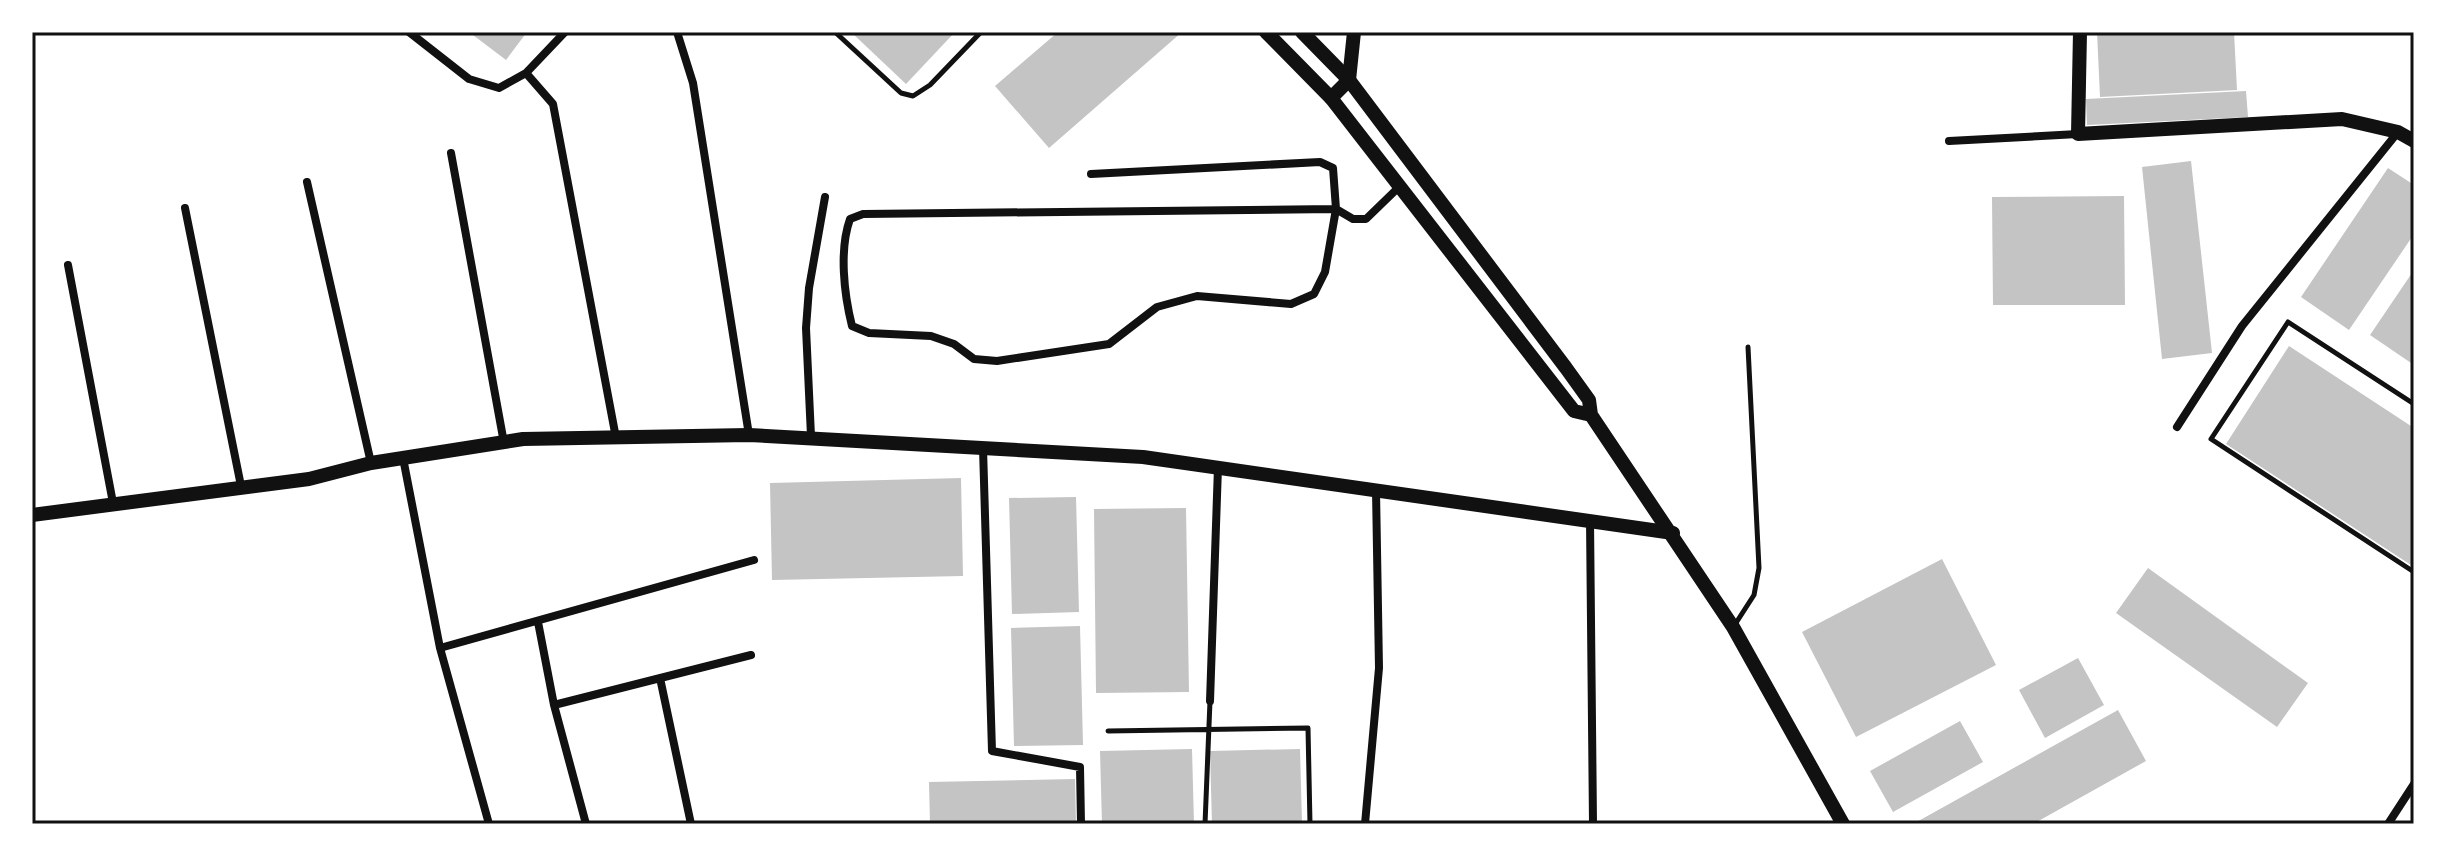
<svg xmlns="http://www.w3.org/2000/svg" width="2446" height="856" viewBox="0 0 2446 856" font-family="Raleway,sans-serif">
	<rect width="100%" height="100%" fill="#fff"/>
	<path fill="#c4c4c4" d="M469,32h58l-21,28z
		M851,32h104l-49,52z
		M1058,32h124l-133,116 -54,-62z
		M2097,32h137l3,58 -137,7z
		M2246,91l2,26 -161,8 -1,-26z
		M2191,161l21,192 -50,6 -20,-192z
		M2388,168l26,17v49l-65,96 -48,-33z
		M2124,196l1,109h-132l-1,-108z
		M2414,270v95l-44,-30z
		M2289,346l125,82v139l-188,-123z
		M961,478l2,98 -191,4 -2,-97z
		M1076,497l3,115 -67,2 -3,-116z
		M1186,508l3,184 -93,1 -2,-184z
		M1942,559l54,106 -140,72 -54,-105z
		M2148,568l160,115 -31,44 -161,-114z
		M1080,626l3,119 -69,1 -3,-118z
		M2078,658l26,47 -59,33 -26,-48z
		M2118,710l28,51 -113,63h-120z
		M1960,721l23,41 -90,50 -23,-41z
		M1192,749l2,75h-92l-2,-73z
		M1300,749l2,75h-90l-2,-73z
		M1075,779l1,45h-146l-1,-42z"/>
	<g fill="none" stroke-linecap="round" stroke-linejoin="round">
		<path stroke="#111" stroke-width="5" d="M835,32l66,61 12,3 17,-11 51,-53
			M2414,404l-126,-82 -77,117 203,133
			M1734,626l20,-31 5,-27 -11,-221
			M1108,731l200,-3 2,96
			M1205,824l5,-123"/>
		<path stroke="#111" stroke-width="8" d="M409,32l60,47 30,9 27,-15 39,-41
			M677,32l16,51 56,352
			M526,73l27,31 63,334
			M1949,141l129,-7
			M451,153l53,290
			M1091,174l229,-12 13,6 3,41 -473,5 -13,5c-11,31 -6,75 2,107l17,7 62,3 23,8 20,15 23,2 112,-17 48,-37 40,-11 94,8 23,-10 11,-22 11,-63 17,10h13l33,-32
			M307,182l64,281
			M185,208l56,278
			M68,265l45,238
			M2177,427l65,-101 156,-194
			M811,436l-5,-108 3,-40 16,-91
			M983,448l9,303 88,16 1,57
			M403,458l37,190 49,176
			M1590,520l3,304
			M538,622l16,83 32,119
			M440,648l314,-88
			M660,678l31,146
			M1210,701l8,-234
			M554,705l197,-50
			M1365,824l14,-156 -3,-178
			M2388,824l26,-40"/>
		<path stroke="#111" stroke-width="14" d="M2080,32l-2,102 264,-15 56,13 16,9
			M1331,98l18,-18 5,-48
			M32,515l277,-36 62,-16 152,-24 226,-4 394,22 530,76"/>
		<path stroke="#111" stroke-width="14" d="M1266,32l65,66 243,313 17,4 142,212 110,197
			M1302,32l47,48 217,288 23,32 2,15"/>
	</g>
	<rect width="2446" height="856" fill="none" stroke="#ffffff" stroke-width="68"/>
	<rect x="34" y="34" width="2378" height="788" fill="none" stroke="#111" stroke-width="3"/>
</svg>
